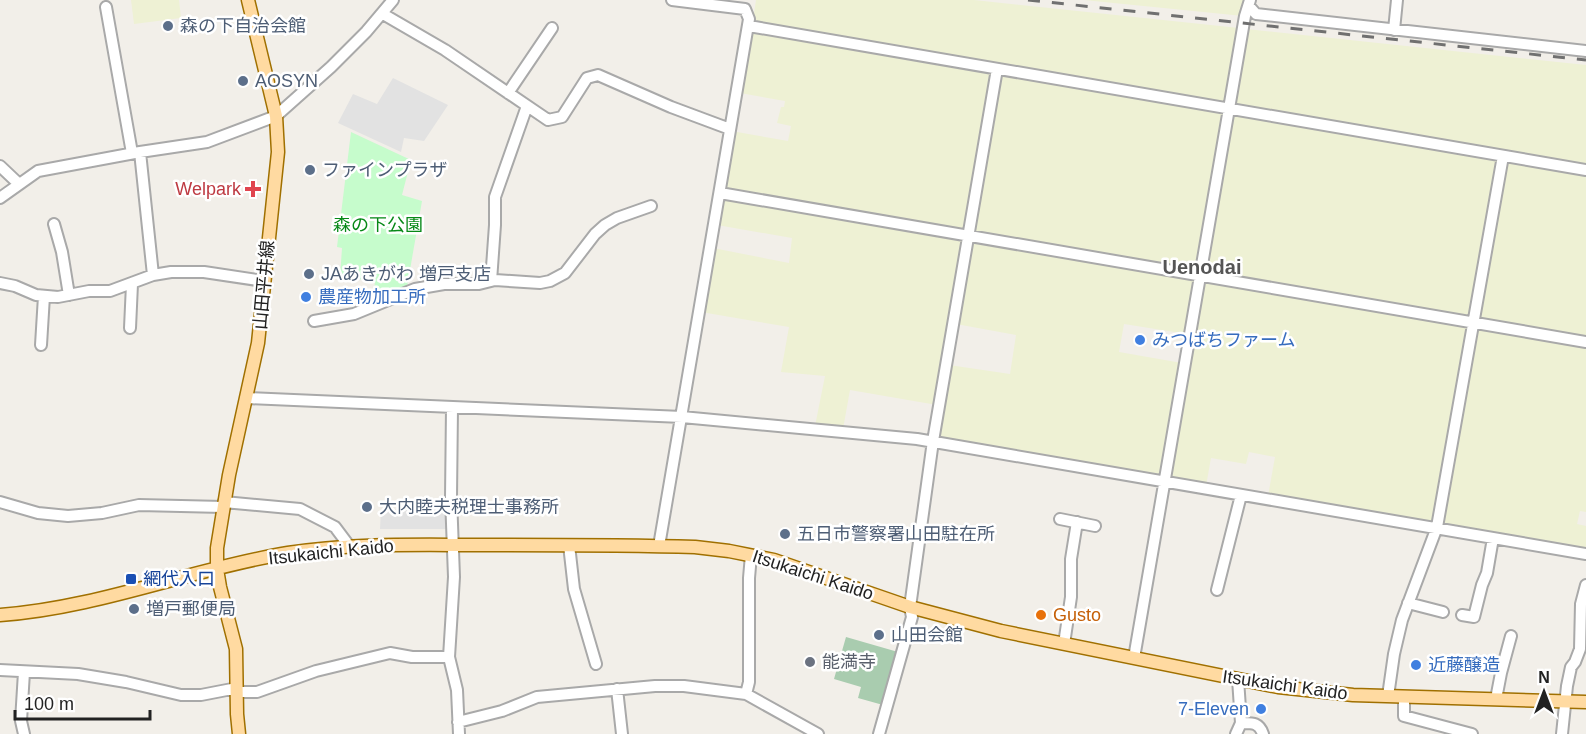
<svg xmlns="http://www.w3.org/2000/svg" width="1586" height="734" viewBox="0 0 1586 734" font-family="Arial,'Noto Sans JP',sans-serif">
	<rect width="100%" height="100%" fill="#f2efe9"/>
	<path fill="#eef1d4" d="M131,0h48l2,18 -47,6z
		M756,0h218l265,28 -12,73 -5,3 -465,-80 -4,-4z
		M1084,0h162l-3,16z
		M1246,29l340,36v102l-349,-60 -3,-4z
		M754,30l237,40 3,4 -28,155 -4,4 -235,-42 -3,-5 9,-51 4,-3 51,9 3,-15 -14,-3 4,-16h3l1,-6 -45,-8 10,-61z
		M1003,72l219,39 2,4 -26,152 -5,3 -218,-36 -4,-6 28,-153z
		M1236,114l259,43 3,6 -26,153 -4,2 -259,-44 -4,-5 27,-152z
		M1509,160l77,13v165l-106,-18 -3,-5 28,-153z
		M728,197l233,41 2,4 -26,163 -87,-15 -7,39 -28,-3 10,-50 -44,-4 8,-45 -88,-15 12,-64 76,15 3,-25 -75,-13 5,-24z
		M974,241l218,37 4,4 -9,52 -63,-10 -5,28 63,11 -19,110 -4,5 -220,-39 -2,-7 12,-67 61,9 6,-39 -60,-11 14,-80z
		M1208,280l261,47 -36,196 -165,-27 7,-39 -26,-5 -3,12 -35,-6 -5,28 -34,-6 -2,-4 33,-193z
		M1478,329l108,17v166l-6,-1 -3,13 9,2v25l-145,-25 35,-196z"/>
	<path fill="#a9ccaf" d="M846,637l52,15 -15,53 -25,-7 3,-11 -27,-8z"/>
	<path fill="#c6fccc" d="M351,132l60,28 -9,35 20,6 -15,86 -34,17 2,-23 -35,-4 2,-29 -5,-1z"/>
	<path fill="#e2e2e2" d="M393,78l55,27 -24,36 -20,-3 -3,14 -63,-29 15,-29 24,10z
		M418,500h30l1,29h-69l1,-20 36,1z"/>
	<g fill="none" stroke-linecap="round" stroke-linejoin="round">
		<defs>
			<path id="minor" d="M1249,6l7,8 330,37
				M106,7l26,146
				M383,14l62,36 103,70 14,-3 25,-39 11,-3 73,32 59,22
				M749,26l837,144
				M1394,30l3,-30
				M508,93l44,-65
				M140,152l13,123
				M0,166l19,18
				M720,193l866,149
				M0,198l38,-27 102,-19 67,-10 69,-26 55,-49 35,-35 27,-32
				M54,224l8,28 7,43
				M491,281l4,-56v-28l32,-91
				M0,283l15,3 21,9 22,2 31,-6h21l43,-16 18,-3h33l60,9
				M314,321l40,-7 61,-25 29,-5h35l16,-4 45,3 10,-2 15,-8 30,-39 10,-9 12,-7 34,-12
				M130,328l2,-44
				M41,345l3,-49
				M247,398l435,19 235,22 669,115
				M452,408l-1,89 3,80 -5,80 8,33 2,44
				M0,502l38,11 30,3 34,-3 37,-8 84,2
				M224,502l76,7 35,18 15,20
				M1060,519l35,7
				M569,545l5,44 22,75
				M659,546l90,-527 -4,-10 -73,-9
				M1217,590l24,-95
				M1408,603l35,9
				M1462,615l12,2 8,-32 5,-12 6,-35
				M1064,644l7,-47v-38l6,-37
				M1134,658l111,-642 5,-16
				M0,670l78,4 48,8 55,13h20l36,-7
				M24,672l-3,49 3,13
				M1238,679l3,44c11,0 18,-1 22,11
				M617,689l5,45
				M237,692h20l59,-21 74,-18 22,4h37
				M746,694l3,-12v-104l2,-23
				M1388,696l6,-42 8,-34 35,-93 66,-371
				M1404,697v19l68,18
				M1496,699l5,-26 10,-37
				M458,722l44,-11 35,-14 118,-11h29l62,8 72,40
				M879,734l33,-117 -2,-10 23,-166 64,-372
				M1236,734l5,-11
				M1562,734l5,-48 4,-19 4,-5 5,-13 1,-45 5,-19"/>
			<path id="major" d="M0,615c98,-7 191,-46 288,-62 63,-10 126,-8 190,-8 72,0 145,0 217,2l34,4 45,9 136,47 91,24 277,56 75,8 233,7
				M239,734l-2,-20 -1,-65 -16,-62 -3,-18v-21l12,-73 29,-132 20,-191 -2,-36 -28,-116"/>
		</defs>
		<use href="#minor" stroke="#a9a9a9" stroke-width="14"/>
		<use href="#major" stroke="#a07000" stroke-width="15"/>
		<use href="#minor" stroke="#fff" stroke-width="10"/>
		<use href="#major" stroke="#ffdaa1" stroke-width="12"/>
		<path stroke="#707070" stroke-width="3" stroke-dasharray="12 12" stroke-linecap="butt" d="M1028,0l558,60"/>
	</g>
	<g fill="#5c6f8a" stroke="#fff" stroke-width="2">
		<circle cx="168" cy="26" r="6"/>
		<circle cx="243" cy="81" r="6"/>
		<circle cx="310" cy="170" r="6"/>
		<circle cx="309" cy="274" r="6"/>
		<circle cx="367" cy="507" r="6"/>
		<circle cx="785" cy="534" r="6"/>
		<circle cx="134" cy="609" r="6"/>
		<circle cx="879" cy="635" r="6"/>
	</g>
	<path fill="#e0444e" stroke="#fff" stroke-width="2" d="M250 180h6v6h6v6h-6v6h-6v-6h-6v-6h6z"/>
	<g fill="#3f7fe0" stroke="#fff" stroke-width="2">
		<circle cx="306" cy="297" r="6"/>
		<circle cx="1140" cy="340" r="6"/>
		<circle cx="1416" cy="665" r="6"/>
		<circle cx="1261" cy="709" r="6"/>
	</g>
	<rect fill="#1a4fb4" stroke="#fff" stroke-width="2" x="125" y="573" width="12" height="12" rx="3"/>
	<circle fill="#e8710a" stroke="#fff" stroke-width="2" cx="1041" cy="615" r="6"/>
	<circle fill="#6b7280" stroke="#fff" stroke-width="2" cx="810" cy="662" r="6"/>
	<g text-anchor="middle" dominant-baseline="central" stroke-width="5" stroke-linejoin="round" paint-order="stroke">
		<g font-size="18" fill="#4e5e75" stroke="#fff" text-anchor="start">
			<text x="180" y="26">森の下自治会館</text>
			<text x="255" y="81">AOSYN</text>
			<text x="322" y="170">ファインプラザ</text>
			<text x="321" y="274">JAあきがわ 増戸支店</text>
			<text x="379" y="507">大内睦夫税理士事務所</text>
			<text x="797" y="534">五日市警察署山田駐在所</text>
			<text x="146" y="609">増戸郵便局</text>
			<text x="891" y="635">山田会館</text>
		</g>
		<g font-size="18" fill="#be3a42" stroke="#fff" text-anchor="end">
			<text x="241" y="189">Welpark</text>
		</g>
		<g font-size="18" fill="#078917" stroke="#fff">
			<text x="378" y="225">森の下公園</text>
		</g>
		<g font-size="18" fill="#222" stroke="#fff">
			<text transform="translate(264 285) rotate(-85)">山田平井線</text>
			<text transform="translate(331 552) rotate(-6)">Itsukaichi Kaido</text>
			<text transform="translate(813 575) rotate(18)">Itsukaichi Kaido</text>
			<text transform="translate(1285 685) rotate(8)">Itsukaichi Kaido</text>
		</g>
		<g font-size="18" fill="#366cbe" stroke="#fff" text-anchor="start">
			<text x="318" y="297">農産物加工所</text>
			<text x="1152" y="340">みつばちファーム</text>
			<text x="1428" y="665">近藤醸造</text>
			<text x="1249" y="709" text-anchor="end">7-Eleven</text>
		</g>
		<g font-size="18" fill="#164399" stroke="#fff" text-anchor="start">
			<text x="143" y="579">網代入口</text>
		</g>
		<g font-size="18" fill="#c56008" stroke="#fff" text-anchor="start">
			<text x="1053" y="615">Gusto</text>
		</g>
		<g font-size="18" fill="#5b616d" stroke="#fff" text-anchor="start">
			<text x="822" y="662">能満寺</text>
		</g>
		<g font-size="20" font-weight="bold" fill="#555" stroke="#fff">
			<text x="1202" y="267">Uenodai</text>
		</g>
	</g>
	<g transform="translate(1544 692)" stroke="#ffffff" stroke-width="4.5" paint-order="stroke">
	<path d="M0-4.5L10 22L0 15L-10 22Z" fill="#222222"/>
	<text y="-9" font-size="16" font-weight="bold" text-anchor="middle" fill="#222222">N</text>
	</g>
	<path d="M15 710v9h135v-9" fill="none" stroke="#222222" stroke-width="3"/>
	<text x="24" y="710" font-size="18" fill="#222222" stroke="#ffffff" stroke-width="4.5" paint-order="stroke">100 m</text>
</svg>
